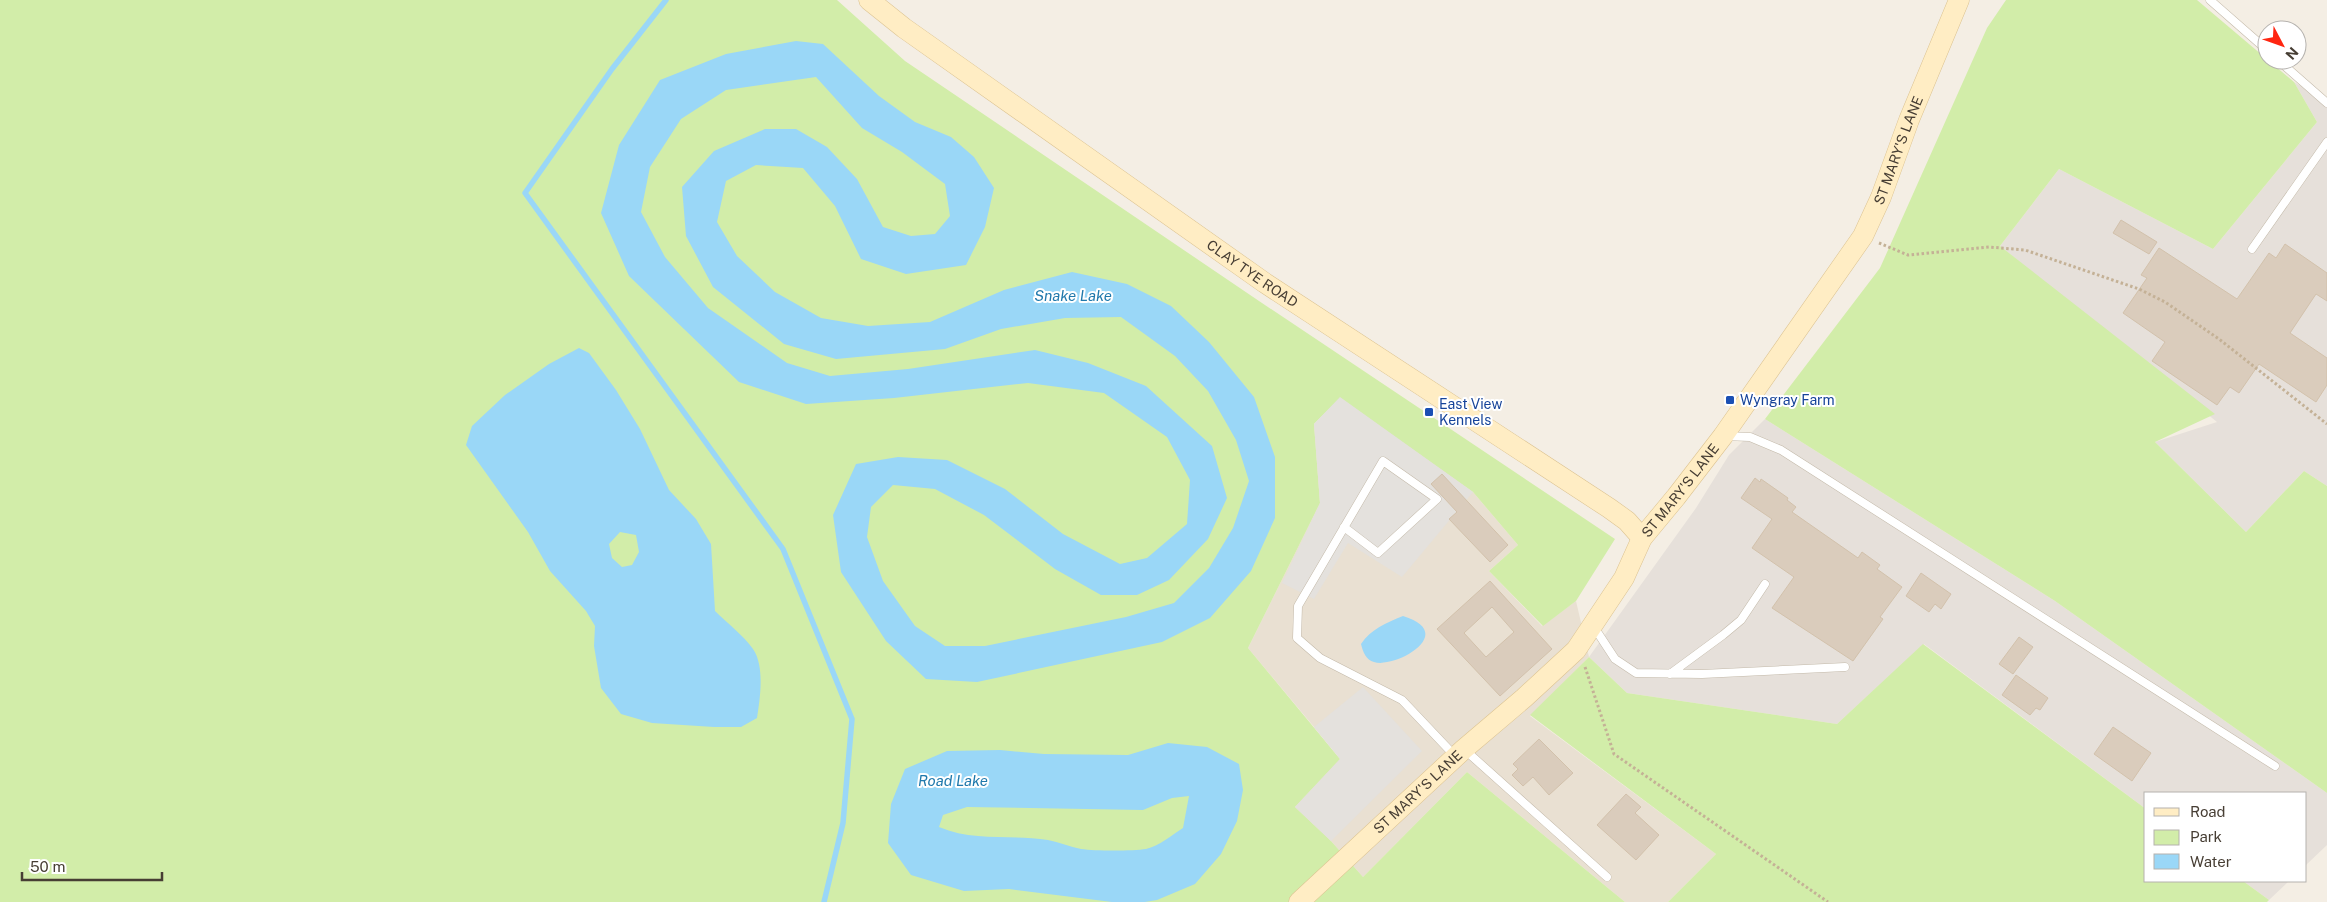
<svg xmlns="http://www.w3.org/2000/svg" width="2327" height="902" viewBox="0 0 2327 902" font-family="'Public Sans',sans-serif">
	<rect width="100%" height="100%" fill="#f4eee4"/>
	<path fill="#e9e0d2" d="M1369,417l104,75 45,53 -29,26 53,55 34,-25 13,56 -59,59 186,138 -48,48h-43l-158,-130 -104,105 -32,-36 -36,-34 45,-49 -92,-110 72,-145 -6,-79z"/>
	<path fill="#e6e0da" d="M2294,82l33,20v384l-23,-15 -58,61 -91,-90 62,-20 -217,-176 59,-77 154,80 104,-127z
		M1765,419l290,182 272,192v52l-21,20v-72h-160v16l-222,-165 -87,80 -210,-31 -38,-36 107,-149 33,-53z
		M2243,881h46l-20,19z"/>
	<path fill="#d2eda9" d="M0,0h837l68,61 354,240 356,238 -39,62 -33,25 -54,-55 29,-26 -45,-53 -133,-94 -26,26 6,79 -72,145 92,111 -45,48 36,34 32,36 104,-105 158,130h-1625z
		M2006,0h191l97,82 23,40 -104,127 -154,-80 -59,77 215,168 -60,28 91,90 58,-61 23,15v307l-272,-192 -290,-182 115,-151 107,-240z
		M1923,644l223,165v72h97l26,19 -2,2h-599l48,-48 -186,-139 59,-58 38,36 210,31z"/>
	<path fill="#e4e1dd" d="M1340,397l133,95 -71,85 -54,-34 -34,56 -32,-16 38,-80 -6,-79z
		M1363,687l59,64 -91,90 -36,-34 45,-48 -26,-32z"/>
	<path fill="#9ad7f7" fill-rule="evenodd" d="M796,41l27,3 56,52 36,26 36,15 23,20 20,31 -9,39 -19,38 -60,9 -45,-15 -26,-53 -32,-38 -47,-3 -30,16 -9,41 20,34 38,36 46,26 47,8 62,-4 74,-32 68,-18 55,12 44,22 38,36 45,55 21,60v61l-24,53 -41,47 -48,24 -185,40 -51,-3 -40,-38 -45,-69 -8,-57 23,-51 42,-7 49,3 58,29 58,45 57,30 27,-6 40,-34 3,-44 -23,-43 -63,-44 -76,-10 -134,15 -88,6 -67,-22 -110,-106 -28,-63 18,-68 41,-65 66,-26zM816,77l46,51 40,24 43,32 5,32 -15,18 -24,2 -28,-9 -26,-48 -30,-32 -31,-18h-31l-51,22 -32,36 4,49 27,51 71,57 52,15 109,-10 56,-20 64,-11 56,-1 54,39 33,35 28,49 13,41 -16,47 -24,40 -35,35 -48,14 -141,29h-40l-30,-20 -32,-45 -16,-44 4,-30 22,-22 42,4 49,26 71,54 46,26h36l32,-15 39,-41 19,-41 -15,-52 -66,-60 -58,-23 -53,-13 -127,19 -78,7 -43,-13 -79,-55 -43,-51 -24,-45 9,-45 31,-48 45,-29z
		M579,348l10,5 27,37 24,39 29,61 27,29 15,25 4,67c12,12 28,24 38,38 12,17 7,50 4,69l-16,9h-27l-62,-4 -31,-9 -20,-26 -7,-42 1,-20 -9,-15 -36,-40 -22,-39 -62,-87 6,-19 33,-31 44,-31zM620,532l16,3 3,17 -7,13 -10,2 -10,-9 -3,-14z
		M1403,616c56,17 -8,53 -29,46 -8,-2 -11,-10 -13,-18 10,-15 25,-21 42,-28z
		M1168,743l39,4 32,17 4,26 -6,31 -16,33 -26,30 -38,16 -12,2h-33l-103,-13 -45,2 -53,-16 -23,-32 3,-39 14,-35 42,-18 53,-1 44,4 84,1zM1189,796l-6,32c-11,7 -24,18 -37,21 -13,2 -51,2 -65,0 -11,-2 -22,-7 -33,-9 -37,-6 -74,2 -109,-13l4,-12 24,-8 176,3 29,-12z"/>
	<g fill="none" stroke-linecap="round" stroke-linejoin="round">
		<path stroke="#9ad7f7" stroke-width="5.5" d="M666,0l-54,69 -87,124 258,356 69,170 -9,104 -19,79"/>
	</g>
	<path fill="#daccbc" stroke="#d2c1ab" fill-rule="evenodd" d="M2121,220l36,22 -8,12 -36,-21z
		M2285,244l42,29v28l-11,-7 -26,39 37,25v27l-11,17 -57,-38 -20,29 -9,-6 -13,18 -65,-44 13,-19 -42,-29 24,-35 -6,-3 18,-27 78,51 32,-46 7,5z
		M1442,474l66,71 -18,17 -41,-43 8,-7 -26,-28z
		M1755,478l5,4 1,-3 27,19 -1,2 9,7 -4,5 66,46 4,-6 18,13 -3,4 25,18 -22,30 3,2 -30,42 -81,-53 22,-31 -42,-29 20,-29 -31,-21z
		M1921,573l30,21 -10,15 -6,-5 -6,8 -23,-16z
		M1490,581l62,68 -52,47 -63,-67zM1492,607l22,25 -28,25 -22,-24z
		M2019,637l14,10 -20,27 -14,-10z
		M2016,675l32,23 -8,12 -4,-2 -6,7 -28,-20z
		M2113,727l38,26 -19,28 -38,-27z
		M1539,739l34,34 -24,22 -16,-18 -10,9 -11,-11 6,-6 -5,-5z
		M1626,794l15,13 -6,6 24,22 -23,25 -39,-35z"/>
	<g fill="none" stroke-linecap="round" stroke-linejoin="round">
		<defs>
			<path id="service" d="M2210,0l57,50
				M2278,60l49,43
				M2252,249l75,-107
				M1724,436l26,1 31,13 494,316
				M1344,527l34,26 59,-54 -54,-38 -85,145 -1,32 23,20 82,42 52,55
				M1594,627l21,32 21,14 66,1 143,-7
				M1670,674l53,-39 18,-15 24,-36
				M1465,750l142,127"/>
			<g id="secondary">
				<path id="s1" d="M869,0l35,28 361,255 344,225 18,13 15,17"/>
				<path id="s2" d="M1299,902l165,-153 60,-51 52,-48 48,-72 18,-40 34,-41 47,-61 140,-200 18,-39 28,-77 50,-120"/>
			</g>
		</defs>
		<use href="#service" stroke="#c3b9a9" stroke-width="9"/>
		<use href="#secondary" stroke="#dcc391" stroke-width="21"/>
		<path stroke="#c4b196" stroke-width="3" stroke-dasharray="2.5 2.5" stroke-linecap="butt" d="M1879,243l29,12 81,-8 36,3 114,39 26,13 54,37 108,85
			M1585,667l29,87 214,148"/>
		<use href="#service" stroke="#fff" stroke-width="8"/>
		<use href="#secondary" stroke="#ffedc4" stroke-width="20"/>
	</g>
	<g fill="#1a4fb4" stroke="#fff" stroke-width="2">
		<rect x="1725" y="395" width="10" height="10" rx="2.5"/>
		<rect x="1424" y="407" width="10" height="10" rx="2.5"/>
	</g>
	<g text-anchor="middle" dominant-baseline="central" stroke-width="4" stroke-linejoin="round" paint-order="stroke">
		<g font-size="14" fill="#473e34" stroke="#fff">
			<text stroke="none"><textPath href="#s2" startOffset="972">ST MARY'S LANE</textPath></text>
			<text stroke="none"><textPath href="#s1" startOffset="471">CLAY TYE ROAD</textPath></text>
			<text stroke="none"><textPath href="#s2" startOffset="566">ST MARY'S LANE</textPath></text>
			<text stroke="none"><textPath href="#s2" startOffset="162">ST MARY'S LANE</textPath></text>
		</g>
		<g font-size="14" fill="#164399" stroke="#fff" text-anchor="start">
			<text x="1740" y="400">Wyngray Farm</text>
			<text x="1439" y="404">East View<tspan x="1439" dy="16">Kennels</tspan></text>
		</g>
		<g font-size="15" font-style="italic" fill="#2079ac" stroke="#fff">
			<text x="1073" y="295">Snake Lake</text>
			<text x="953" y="780">Road Lake</text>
		</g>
	</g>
	<rect x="2144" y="792" width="162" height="90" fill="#ffffff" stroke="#b5b2ae"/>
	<rect x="2154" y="808" width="25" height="8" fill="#ffedc4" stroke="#b5b2ae"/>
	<text x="2190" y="817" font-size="15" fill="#473e34">Road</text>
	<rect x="2154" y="830" width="25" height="15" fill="#d2eda9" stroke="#b5b2ae"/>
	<text x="2190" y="842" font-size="15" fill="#473e34">Park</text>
	<rect x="2154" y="854" width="25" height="15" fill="#9ad7f7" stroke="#b5b2ae"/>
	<text x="2190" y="867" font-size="15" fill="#473e34">Water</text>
	<g transform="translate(2282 45) rotate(131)"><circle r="24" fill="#ffffff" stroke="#b5b2ae"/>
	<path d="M0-4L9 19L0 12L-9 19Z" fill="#ff2611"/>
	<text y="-8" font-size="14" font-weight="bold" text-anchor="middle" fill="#473e34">N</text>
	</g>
	<path d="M22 872v8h140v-8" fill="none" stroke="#473e34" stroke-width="2.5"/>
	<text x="30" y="872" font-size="15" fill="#473e34" stroke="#ffffff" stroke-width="4" paint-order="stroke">50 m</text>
</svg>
